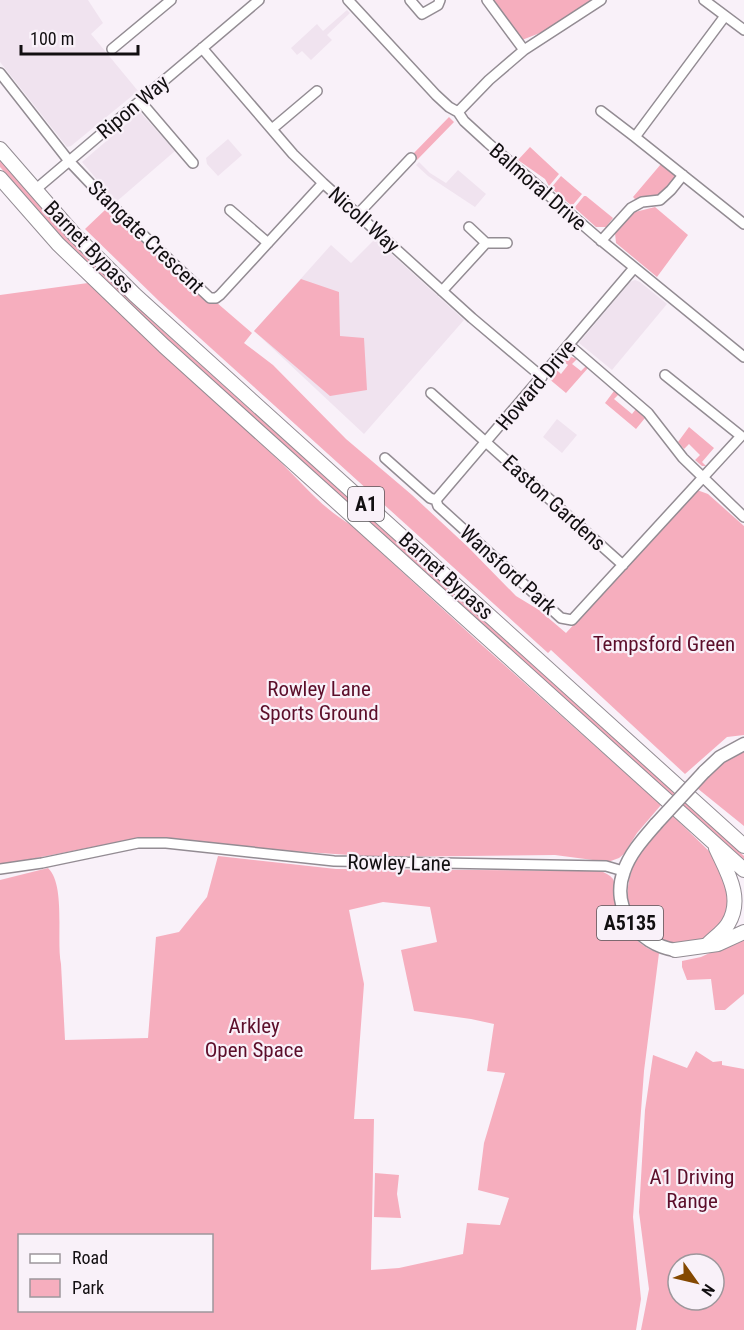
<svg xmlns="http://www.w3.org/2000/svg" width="744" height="1330" viewBox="0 0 744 1330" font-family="'Roboto Condensed',sans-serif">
	<rect width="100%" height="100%" fill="#f9f1f9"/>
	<path fill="#f0e3ef" d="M0,0h88l15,23 -12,11 47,57 -67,55 -4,1 -67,-85z
		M347,10l3,3 -23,22 5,5 -21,20 -9,-9 -5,4 -6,-7 26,-24 6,7z
		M140,112l35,39 -59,51 -34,-40z
		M228,139l14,16 -24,21 -11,-12 -1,-6z
		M419,162l11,11 16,10 12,-13 28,24 -11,13 -47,-31 -12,-11z
		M375,239l89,81 -100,114 -110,-103 77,-86 20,18z
		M635,280l5,2 27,22 -55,66 -33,-27 51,-61z
		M557,419l20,16 -15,18 -19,-16z"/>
	<path fill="#f6aebe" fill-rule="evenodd" d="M493,0h101l-49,31 -23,9z
		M449,117l5,5 -37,38 -5,-5z
		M530,147l29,27 -10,12 -4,-7 -27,-19z
		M0,160l62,72 89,88 593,536v6l-609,-552 -67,-66 -68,-77z
		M661,164l14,11v3l-15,17 -24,5 -3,-3z
		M561,176l21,18 -10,12 -21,-18z
		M584,196h2l27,22 -7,9h-10l-20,-18 -1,-2z
		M655,207l33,28 -31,42 -41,-34 -1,-10 20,-21z
		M105,210l11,6 136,117 -8,10 29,22 73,74 66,56 56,52 48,49 23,14 27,23 131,-143 11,4 36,32v209l-17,2 -42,37 -134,-124 -3,3 -389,-352 -74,-72z
		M301,279l38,13 1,44 24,2 3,52 -37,6 -76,-65z
		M88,283c62,58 124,114 185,172 27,25 46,51 78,70l132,121 178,159 -24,28 -13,21 -5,4 -11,4 -53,-7 -175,2 -120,-8 -121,-11 -139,27v-570z
		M571,357l6,2 -5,5 9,7 5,-5 2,2 -22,25 -18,-15 8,-9 5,5 7,-9 -5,-4 3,-3z
		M614,391l5,3 -5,5 18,15 4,-5 9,9 -9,11 -31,-26z
		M689,427l25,21 -12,14 4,4h-4l-7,-6 5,-5 -11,-11 -5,5 -6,-7z
		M744,752v74l-47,-38 26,-26z
		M672,815l39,38 17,31v32c-7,7 -15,19 -23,23 -25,13 -65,1 -75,-26 -5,-14 -2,-33 3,-46 7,-20 26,-36 39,-52z
		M218,856l118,13 265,2c4,2 9,4 12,8 3,6 2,16 3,23 5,23 20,44 43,51l-15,118 -11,146 8,82 -5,31h-636v-450l48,-12c18,17 8,72 13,96l4,76 83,-2 8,-101 23,-5 28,-35zM383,902l47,5 7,35 -36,8 13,61 57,8 23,5 -7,47 18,2 -21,70 -6,47 31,8 -9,27 -33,-2 -4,31 -64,14 -28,2 3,-151h-20l10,-135 -15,-74zM20,1236h192v74h-192z
		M744,937v57l-19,16h-10l-4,-31 -24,1 -5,-13v-6l19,-4z
		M696,1051l17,11 9,-1v4l22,4v261h-103l8,-41 -10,-77 6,-102 8,-55 34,13zM678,1264h36v36h-36z
		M375,1173l24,2 -2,19 4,24 -27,-1z"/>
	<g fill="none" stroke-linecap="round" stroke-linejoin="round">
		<defs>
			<path id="minor" d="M348,0l88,95 13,12 9,5 6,9 24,22 109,94 147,120
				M410,0l12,14 16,-9 2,-5
				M487,0l37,50
				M704,0l40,30
				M725,16l-90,121 109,87
				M202,48l91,106 30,29 149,135 70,59
				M112,49l59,-49
				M0,73l69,88 37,39 104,98h6l4,-3 103,-112
				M140,101l53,62
				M601,111l34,26
				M458,112l31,-32 35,-30 77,-50
				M272,129l45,-38
				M35,190l224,-190
				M230,210l38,33
				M358,214l53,-56
				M469,227l17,16h21
				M601,241l30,-33 11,-6 18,-2 11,-10 12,-15
				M442,291l44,-48
				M569,345l79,68 35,45 61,59
				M431,393l192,172
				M385,458l45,40 6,2 2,6 123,112 11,2 169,-184 -76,-61
				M436,500l198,-232
				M0,869l42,-6 96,-20h28l168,18 272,5 17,5"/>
			<path id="major" d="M704,772l16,-15 24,-13
				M656,824c-12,14 -26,29 -32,47 -14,37 14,73 51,79"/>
			<path id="highway" d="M0,149l74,85 61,61 609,551
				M0,178l58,66 106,102 580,524
				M708,944c7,-7 15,-12 20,-20 16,-26 -1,-52 -12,-76
				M675,950l43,-6 26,-12"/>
		</defs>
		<use href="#minor" stroke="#938c93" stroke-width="12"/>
		<use href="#major" stroke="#938c93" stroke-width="15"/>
		<use href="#highway" stroke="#938c93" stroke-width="16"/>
		<use href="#minor" stroke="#fff" stroke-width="9"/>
		<use href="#major" stroke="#fff" stroke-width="12"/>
		<use href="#highway" stroke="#fff" stroke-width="14"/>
		<defs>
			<path id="major-bridge" d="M656,824l48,-52"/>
		</defs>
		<use href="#major-bridge" stroke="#938c93" stroke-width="15" stroke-linecap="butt"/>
		<use href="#major-bridge" stroke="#fff" stroke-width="12"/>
	</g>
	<g text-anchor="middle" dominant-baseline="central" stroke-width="4.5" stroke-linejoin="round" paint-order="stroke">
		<g fill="#f9f1f9" stroke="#575357" stroke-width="1.5">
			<rect x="348" y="487" width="36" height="34" rx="4.5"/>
			<rect x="597" y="906" width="66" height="34" rx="4.5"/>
		</g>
		<g font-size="20" font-weight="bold" fill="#120f11">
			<text x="366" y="504">A1</text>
			<text x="630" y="923">A5135</text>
		</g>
		<g font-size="21" fill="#120f11" stroke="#f9f1f9">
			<text transform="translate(133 107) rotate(-40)">Ripon Way</text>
			<text transform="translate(538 187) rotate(41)">Balmoral Drive</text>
			<text transform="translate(364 220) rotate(42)">Nicoll Way</text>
			<text transform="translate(146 237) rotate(44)">Stangate Crescent</text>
			<text transform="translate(89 247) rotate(46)">Barnet Bypass</text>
			<text transform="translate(536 385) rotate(-50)">Howard Drive</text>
			<text transform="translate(554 503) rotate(42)">Easton Gardens</text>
			<text transform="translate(508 570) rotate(42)">Wansford Park</text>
			<text transform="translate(446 576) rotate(42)">Barnet Bypass</text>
			<text transform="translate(399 863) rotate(1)">Rowley Lane</text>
		</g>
		<g font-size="21" fill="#5c0e2a" stroke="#f9f1f9">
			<text x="664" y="644">Tempsford Green</text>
			<text x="319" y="689">Rowley Lane<tspan x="319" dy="24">Sports Ground</tspan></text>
			<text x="254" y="1026">Arkley<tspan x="254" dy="24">Open Space</tspan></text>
			<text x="692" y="1177">A1 Driving<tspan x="692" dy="24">Range</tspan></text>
		</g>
	</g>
	<rect x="18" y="1234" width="195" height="78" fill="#f9f1f9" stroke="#9d979c" stroke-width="1.5"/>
	<rect x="30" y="1254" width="30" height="9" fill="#ffffff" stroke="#9d979c" stroke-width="1.5"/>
	<text x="72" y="1264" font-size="18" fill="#120f11">Road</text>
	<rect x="30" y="1279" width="30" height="18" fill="#f6aebe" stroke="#9d979c" stroke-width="1.5"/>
	<text x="72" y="1294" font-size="18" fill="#120f11">Park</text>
	<g transform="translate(696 1282) rotate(124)"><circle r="28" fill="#f9f1f9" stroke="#9d979c" stroke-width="1.5"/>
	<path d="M0-4.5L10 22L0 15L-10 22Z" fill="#844801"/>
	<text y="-9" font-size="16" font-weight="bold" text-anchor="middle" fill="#120f11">N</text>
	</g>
	<path d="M21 45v9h117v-9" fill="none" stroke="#120f11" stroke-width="3"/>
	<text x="30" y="45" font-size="18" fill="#120f11" stroke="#f9f1f9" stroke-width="4.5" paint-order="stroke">100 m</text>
</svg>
